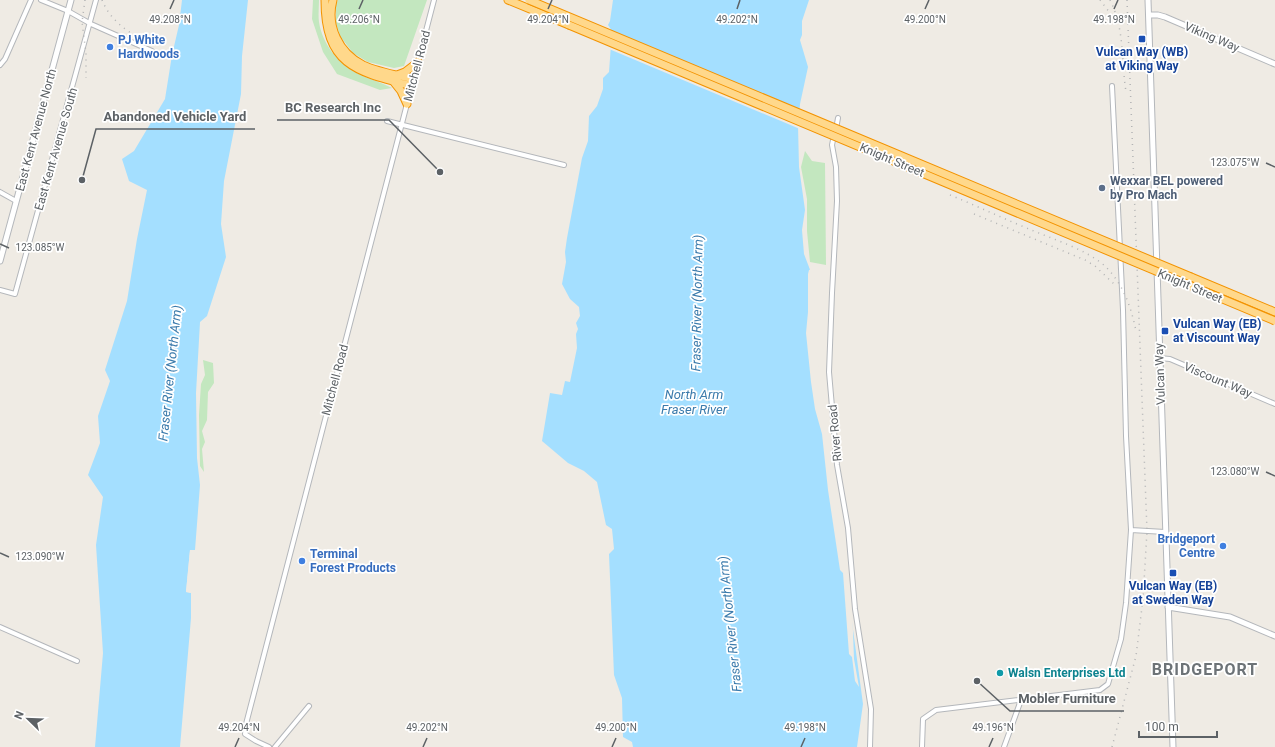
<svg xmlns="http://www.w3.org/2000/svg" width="1275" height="747" viewBox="0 0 1275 747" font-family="Roboto,sans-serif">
	<rect width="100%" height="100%" fill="#efebe4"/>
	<path fill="#c3e7bf" d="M313,0h6c0,7 -1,15 0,22 3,21 19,42 38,51 11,6 24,9 35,15l-12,2 -43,-16 -14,-22 -11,-33z
		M338,0h89l-23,66 -10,2 -26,-6 -15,-9 -13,-17 -4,-13v-18z
		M805,151l7,10 13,2 1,102 -16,-3 -3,-31v-32l-6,-32z
		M203,360l10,3 1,20 -6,9 -1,28 -5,11 3,11 -3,7 2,23 -4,-6 -1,-51 2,-31 4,-9z"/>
	<path fill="#a4dfff" d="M182,0h66l-6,56 -1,38 -17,87 -3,43 5,33 -19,59 -7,6 -4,71 1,65 3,27 -5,65h-5l-4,42 5,1v25l-11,129h-85l8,-94 -7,-108 7,-48 -15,-22 12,-32 -2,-27 12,-35 -5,-11 22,-69 10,-62 10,-49 -18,-9 -7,-22 12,-8 31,-52 7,-44 7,-30z
		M613,0h196l-7,21v14l-2,5 8,27 -8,37 -2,21 1,42 6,43 -3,20 2,24 8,21 1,73 23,155 27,201 -6,43h-224l-1,-5 -9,-5 -1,-39 -8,-23 -5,-121 5,-5 -2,-20 -6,-4 -9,-43 -13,-11 -16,-8 -26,-22 8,-48 12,2 3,-14 5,1 7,-34 -1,-14 2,-5 -2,-6 4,-7 -1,-9 -9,-8 -8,-15 4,-22 -1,-10 2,-14 15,-80 6,-17 1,-25 8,-10 6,-17v-11l6,-6 3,-41 -4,-6 2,-4z"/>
	<path fill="#efebe4" d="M608,29l194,81 -2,19 -191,-80 1,-17z
		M812,269l2,6 1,72 15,89 3,37 19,131 2,55 5,28 -4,-6 -3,-24 -3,-3 -6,-81 -3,-3 -12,-80 -6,-56 -7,-25 -4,-27 -5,-49 2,-21v-38l1,-4z
		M190,550h7l-2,2h-4l-3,38 4,1 1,2 -7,-1z"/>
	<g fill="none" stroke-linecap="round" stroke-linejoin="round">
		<defs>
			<path id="minor" d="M41,0l27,11 23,13 61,27
				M0,65l5,-6 26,-59
				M387,121l177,44
				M836,129l2,-11
				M834,135l-2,10 4,22 1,34 -5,92 -3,79 8,93 11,63 7,81 16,100 -1,38
				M0,192l16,9
				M0,290l15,4 81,-294
				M1159,358l11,1 105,45
				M1131,530l34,2
				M0,627l77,34
				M269,747l-13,-6 -11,-7 1,-10 188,-724
				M275,747l34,-41
				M922,747l1,-28 13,-9 164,-20 8,-6 13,-45 5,-36 5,-73 -5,-94 -3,-126 -11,-224
				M1004,747l17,-47"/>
			<path id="tertiary" d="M1148,0l25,747
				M1149,15h9l7,2 110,47
				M0,261l71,-261
				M1168,607l62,10 45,19"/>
			<path id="motorway" d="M325,0c0,66 32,72 87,86
				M333,0c-7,26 6,53 30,65 15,7 34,10 51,14
				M508,0l61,25
				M397,75l8,-3 13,-10
				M393,81l8,10 6,13
				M1191,277l84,35"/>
		</defs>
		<use href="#minor" stroke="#b4b7bb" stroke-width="6"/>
		<use href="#tertiary" stroke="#b4b7bb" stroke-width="7"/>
		<use href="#motorway" stroke="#f39300" stroke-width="9"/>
		<use href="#minor" stroke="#fff" stroke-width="4"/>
		<use href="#tertiary" stroke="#fff" stroke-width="5"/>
		<use href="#motorway" stroke="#ffd88b" stroke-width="7"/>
		<path stroke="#b3b4b5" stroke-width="1.5" stroke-dasharray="1 5" stroke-linecap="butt" d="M85,0l-3,22 4,31v25
			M102,0c8,20 26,33 44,41
			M1100,0l13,17 1,4
			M1110,0c15,30 11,59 16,92
			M950,195c27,11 52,23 79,34 23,10 60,21 78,39 17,18 24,39 29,63
			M974,214l111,46 10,6 19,18
			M1112,747l24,-91 7,-57 4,-68 -20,-531"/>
		<defs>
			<path id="motorway-bridge" d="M529,0l662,277
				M569,25l706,296"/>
		</defs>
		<use href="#motorway-bridge" stroke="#f39300" stroke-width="9" stroke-linecap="butt"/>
		<use href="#motorway-bridge" stroke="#ffd88b" stroke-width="7"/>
	</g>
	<path fill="none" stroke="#5c6165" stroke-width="1.5" d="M170,9l4,-9M359,9l4,-9M548,9l4,-9M737,9l3,-9M925,9l4,-9M1114,9l4,-9M1266,163l9,4M0,244l9,4M1266,472l9,4M0,553l9,4M235,747l4,-9M423,747l4,-9M612,747l4,-9M801,747l4,-9M989,747l4,-9"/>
	<g fill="#1a4fb4" stroke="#fff" stroke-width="1.5">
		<rect x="1138" y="35" width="8" height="8" rx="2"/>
		<rect x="1161" y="327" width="8" height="8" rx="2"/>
		<rect x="1169" y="569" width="8" height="8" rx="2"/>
	</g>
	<g fill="#3f7fe0" stroke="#fff" stroke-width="1.5">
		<circle cx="110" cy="47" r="4"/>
		<circle cx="1223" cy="546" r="4"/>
		<circle cx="302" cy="561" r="4"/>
	</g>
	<circle fill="#5c6f8a" stroke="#fff" stroke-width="1.5" cx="1102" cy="188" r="4"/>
	<circle fill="#0f9aa8" stroke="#fff" stroke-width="1.5" cx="1000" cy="673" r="4"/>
	<g text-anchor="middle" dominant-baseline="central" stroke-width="3.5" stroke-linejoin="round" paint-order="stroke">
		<g font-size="12" fill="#5c6165" stroke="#fff">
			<text transform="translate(1212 37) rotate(23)">Viking Way</text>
			<text transform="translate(417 66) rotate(-75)">Mitchell Road</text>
			<text transform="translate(36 130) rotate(-75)">East Kent Avenue North</text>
			<text transform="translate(56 149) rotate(-74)">East Kent Avenue South</text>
			<text transform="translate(892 160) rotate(23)">Knight Street</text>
			<text transform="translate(1190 286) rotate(23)">Knight Street</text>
			<text transform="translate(1160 374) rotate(-92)">Vulcan Way</text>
			<text transform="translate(335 380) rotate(-75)">Mitchell Road</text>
			<text transform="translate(1218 380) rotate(23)">Viscount Way</text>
			<text transform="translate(835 433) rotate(-95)">River Road</text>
		</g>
		<g font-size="12" font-weight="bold" fill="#366cbe" stroke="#fff" text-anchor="start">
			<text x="118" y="40">PJ White<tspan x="118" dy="14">Hardwoods</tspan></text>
			<text x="1215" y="539" text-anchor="end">Bridgeport<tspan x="1215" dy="14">Centre</tspan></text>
			<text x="310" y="554">Terminal<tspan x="310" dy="14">Forest Products</tspan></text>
		</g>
		<g font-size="12" font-weight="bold" fill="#164399" stroke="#fff">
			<text x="1142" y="52">Vulcan Way (WB)<tspan x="1142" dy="14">at Viking Way</tspan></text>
			<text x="1173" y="324" text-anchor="start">Vulcan Way (EB)<tspan x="1173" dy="14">at Viscount Way</tspan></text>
			<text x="1173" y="586">Vulcan Way (EB)<tspan x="1173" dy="14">at Sweden Way</tspan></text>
		</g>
		<g font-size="12" font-weight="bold" fill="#4e5e75" stroke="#fff" text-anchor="start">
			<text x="1110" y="181">Wexxar BEL powered<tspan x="1110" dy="14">by Pro Mach</tspan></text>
		</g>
		<g font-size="12" font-weight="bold" fill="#0d838f" stroke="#fff" text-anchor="start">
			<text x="1008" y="673">Walsn Enterprises Ltd</text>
		</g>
		<g font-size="13" font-style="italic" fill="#3b7bac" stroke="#fff">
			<text transform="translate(697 303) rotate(-89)">Fraser River (North Arm)</text>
			<text transform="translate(170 373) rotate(-84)">Fraser River (North Arm)</text>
			<text x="694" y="394">North Arm<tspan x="694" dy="15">Fraser River</tspan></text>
			<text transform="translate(730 624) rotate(-96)">Fraser River (North Arm)</text>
		</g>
		<g font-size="16" font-weight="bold" letter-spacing="1" fill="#6d7377" stroke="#fff">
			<text x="1205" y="669">BRIDGEPORT</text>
		</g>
	</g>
	<g font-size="10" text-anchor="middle" fill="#5c6165" stroke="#fff" stroke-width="3.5" stroke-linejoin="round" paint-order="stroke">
		<text x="170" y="23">49.208°N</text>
		<text x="359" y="23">49.206°N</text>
		<text x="548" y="23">49.204°N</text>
		<text x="737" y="23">49.202°N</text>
		<text x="925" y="23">49.200°N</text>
		<text x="1114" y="23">49.198°N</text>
		<text x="1235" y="166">123.075°W</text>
		<text x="40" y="251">123.085°W</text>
		<text x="1235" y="475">123.080°W</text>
		<text x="40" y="560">123.090°W</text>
		<text x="239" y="731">49.204°N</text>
		<text x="427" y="731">49.202°N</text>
		<text x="616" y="731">49.200°N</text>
		<text x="805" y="731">49.198°N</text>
		<text x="993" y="731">49.196°N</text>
	</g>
	<path fill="none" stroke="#5c6165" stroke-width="1.5" d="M440 172L389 120H277M82 180L96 129H255M977 681L1010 711H1124"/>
	<g fill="#5c6165" stroke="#fff" stroke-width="1.5">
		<circle cx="440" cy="172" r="4"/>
		<circle cx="82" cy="180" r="4"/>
		<circle cx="977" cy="681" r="4"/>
	</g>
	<g font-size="13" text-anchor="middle" font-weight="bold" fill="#5c6165" stroke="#fff" stroke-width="3.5" stroke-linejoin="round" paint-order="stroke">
		<text x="333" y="112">BC Research Inc</text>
		<text x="175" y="121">Abandoned Vehicle Yard</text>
		<text x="1067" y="703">Mobler Furniture</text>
	</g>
	<g transform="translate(28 719) rotate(293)" stroke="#ffffff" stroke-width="3" paint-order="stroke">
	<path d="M0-3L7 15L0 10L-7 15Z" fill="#5c6165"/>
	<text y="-6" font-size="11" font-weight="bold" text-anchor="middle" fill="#5c6165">N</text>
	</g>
	<path d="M1139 731v6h78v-6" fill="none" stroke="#5c6165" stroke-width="2"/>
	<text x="1145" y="731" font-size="12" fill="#5c6165" stroke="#ffffff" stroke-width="3" paint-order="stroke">100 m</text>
</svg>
